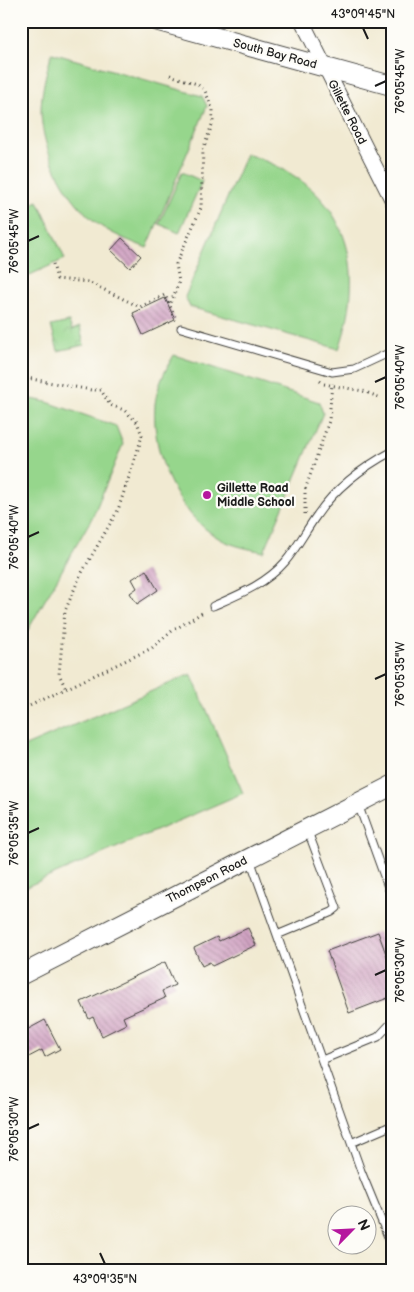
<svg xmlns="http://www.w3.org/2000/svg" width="414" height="1292" viewBox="0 0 414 1292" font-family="'Balsamiq Sans',sans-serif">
	<defs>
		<pattern id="park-crowns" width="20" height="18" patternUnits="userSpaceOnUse" patternTransform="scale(1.25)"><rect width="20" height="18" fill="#96d68c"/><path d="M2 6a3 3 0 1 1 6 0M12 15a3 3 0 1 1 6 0" fill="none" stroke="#81b778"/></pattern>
		<pattern id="building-back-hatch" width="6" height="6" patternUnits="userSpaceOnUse" patternTransform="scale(1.25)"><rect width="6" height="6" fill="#d2a4c4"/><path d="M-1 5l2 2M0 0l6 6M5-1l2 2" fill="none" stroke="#aa859e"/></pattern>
	</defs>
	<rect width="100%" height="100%" fill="#fdfcf7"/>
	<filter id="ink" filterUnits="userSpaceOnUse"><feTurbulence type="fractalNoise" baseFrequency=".02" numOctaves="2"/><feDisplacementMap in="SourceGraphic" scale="10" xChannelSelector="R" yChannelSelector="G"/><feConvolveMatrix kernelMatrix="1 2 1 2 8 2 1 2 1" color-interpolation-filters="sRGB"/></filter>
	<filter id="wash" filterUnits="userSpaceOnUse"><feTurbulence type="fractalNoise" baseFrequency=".0096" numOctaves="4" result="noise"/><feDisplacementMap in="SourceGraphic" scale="20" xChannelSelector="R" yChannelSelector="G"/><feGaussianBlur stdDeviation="1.12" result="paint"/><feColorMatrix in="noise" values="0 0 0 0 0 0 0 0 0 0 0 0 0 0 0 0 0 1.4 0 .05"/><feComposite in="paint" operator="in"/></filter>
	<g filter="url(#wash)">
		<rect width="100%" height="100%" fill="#f1ead2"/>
		<path fill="url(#park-crowns)" stroke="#597954" d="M69,322l3,8 8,-3 4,18 -26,6 -7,-25z"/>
		<path fill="#96d68c" stroke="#597954" d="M52,53l150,43 5,10 -60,142c-15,-6 -31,-12 -45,-21 -34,-23 -60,-74 -61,-115 0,-20 5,-40 11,-59z
			M246,154c95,29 125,103 93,195l-149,-42 -5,-10z
			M182,172l20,9 -23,52 -20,-9z
			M38,201l27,58 -44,20v-70z
			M174,355l145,47 4,11 -59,139c-15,-3 -31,-6 -44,-13 -44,-25 -69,-86 -65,-135 2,-17 10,-34 19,-49z
			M21,397l26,5 69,24 7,18 -30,72 -72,126z
			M191,674l52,119 -222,96v-141z"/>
		<g id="blocks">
			<path fill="url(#building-back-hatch)" d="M122,238l19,18 -11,12 -19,-18z
				M165,298l10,22 -32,15 -10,-22z
				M146,570l12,20 -21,14 -7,-11 7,-5 -5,-9z
				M248,928l8,17 -44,21 -2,-4 -8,4 -8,-18 23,-11 2,4z
				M378,932l15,41v23l-44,17 -22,-62z
				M165,962l10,23 -13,6 3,7 -42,19 3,7 -24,12 -9,-19 -4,2 -8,-17z
				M45,1020l15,29 -15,8 -3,-7 -21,11v-28z"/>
		</g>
	</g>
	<g filter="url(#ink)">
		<use href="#blocks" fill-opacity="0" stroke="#3c3b37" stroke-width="1"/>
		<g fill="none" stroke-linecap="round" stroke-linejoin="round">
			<defs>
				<path id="lane" d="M21,161l1,16
					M181,328l151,44 22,-3 39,-18
					M213,606c25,-11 53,-22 72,-44 12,-14 21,-32 32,-47 19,-28 46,-48 76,-64
					M358,804l35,97
					M250,859l111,312 32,78
					M277,935l55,-23 5,-4 -30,-79
					M322,1060l56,-23 15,-16
					M351,1143l42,-18"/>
				<path id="street" d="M302,21l91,181"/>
				<path id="secondary" d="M157,21l236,65
					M21,975l372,-190"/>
			</defs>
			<use href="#lane" stroke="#3c3b37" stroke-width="9"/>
			<use href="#street" stroke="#3c3b37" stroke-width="16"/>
			<use href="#secondary" stroke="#3c3b37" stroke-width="21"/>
			<path stroke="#3c3b37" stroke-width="3" stroke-dasharray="1 4" stroke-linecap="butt" d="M170,75l27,9 8,7 8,19v12l-10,28 -2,58 -25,56 3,18 -9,23
				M53,264l4,15 31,3 52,25 25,-12 11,24
				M21,377l70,13h10l9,15 14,5 13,12 5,13 -2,8 -22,67 -38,66 -15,35 -6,63 7,15
				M320,381l4,3 39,7 18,7
				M305,514v-24l24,-69 3,-38
				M21,710l131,-62 20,-17 33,-20"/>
			<use href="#lane" stroke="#fff" stroke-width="7"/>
			<use href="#street" stroke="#fff" stroke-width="14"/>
			<use href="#secondary" stroke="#fff" stroke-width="19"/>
		</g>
	</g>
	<path fill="none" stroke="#1c1c1c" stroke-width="2" d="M363,28l5,11M375,86l11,-5M28,241l11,-5M375,382l11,-5M28,537l11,-5M375,679l11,-5M28,833l11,-5M375,975l11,-5M28,1129l11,-5M100,1253l5,11"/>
	<circle fill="#b5179e" stroke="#fdfcf7" stroke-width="2" cx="207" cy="495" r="5"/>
	<g text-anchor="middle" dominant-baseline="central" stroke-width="4.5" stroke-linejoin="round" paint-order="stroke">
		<g font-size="12" fill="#1c1c1c" stroke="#fdfcf7">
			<text transform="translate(275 54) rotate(15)">South Bay Road</text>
			<text transform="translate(347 112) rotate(63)">Gillette Road</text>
			<text transform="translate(207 880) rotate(-27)">Thompson Road</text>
		</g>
		<g font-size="12" font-weight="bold" fill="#1c1c1c" stroke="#fdfcf7" text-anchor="start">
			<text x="217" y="488">Gillette Road<tspan x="217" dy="14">Middle School</tspan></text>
		</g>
	</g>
	<rect width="414" height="1292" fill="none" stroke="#fdfcf7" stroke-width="55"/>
	<g transform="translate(352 1230) rotate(66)"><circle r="24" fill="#fdfcf7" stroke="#a3a29f"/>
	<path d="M0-4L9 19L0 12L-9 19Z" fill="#b5179e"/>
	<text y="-8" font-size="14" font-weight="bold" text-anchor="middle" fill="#1c1c1c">N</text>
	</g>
	<rect x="28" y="28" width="358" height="1236" fill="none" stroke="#1c1c1c" stroke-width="2"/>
	<g font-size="12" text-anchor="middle" fill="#1c1c1c">
		<text x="363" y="18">43°09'45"N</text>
		<text transform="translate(400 81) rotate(-90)" y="4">76°05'45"W</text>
		<text transform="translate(14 241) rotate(-90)" y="4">76°05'45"W</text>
		<text transform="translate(400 377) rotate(-90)" y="4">76°05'40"W</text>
		<text transform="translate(14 537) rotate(-90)" y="4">76°05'40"W</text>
		<text transform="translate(400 674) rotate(-90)" y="4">76°05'35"W</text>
		<text transform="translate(14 833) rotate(-90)" y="4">76°05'35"W</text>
		<text transform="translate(400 970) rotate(-90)" y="4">76°05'30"W</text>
		<text transform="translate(14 1129) rotate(-90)" y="4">76°05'30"W</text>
		<text x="105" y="1283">43°09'35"N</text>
	</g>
</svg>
